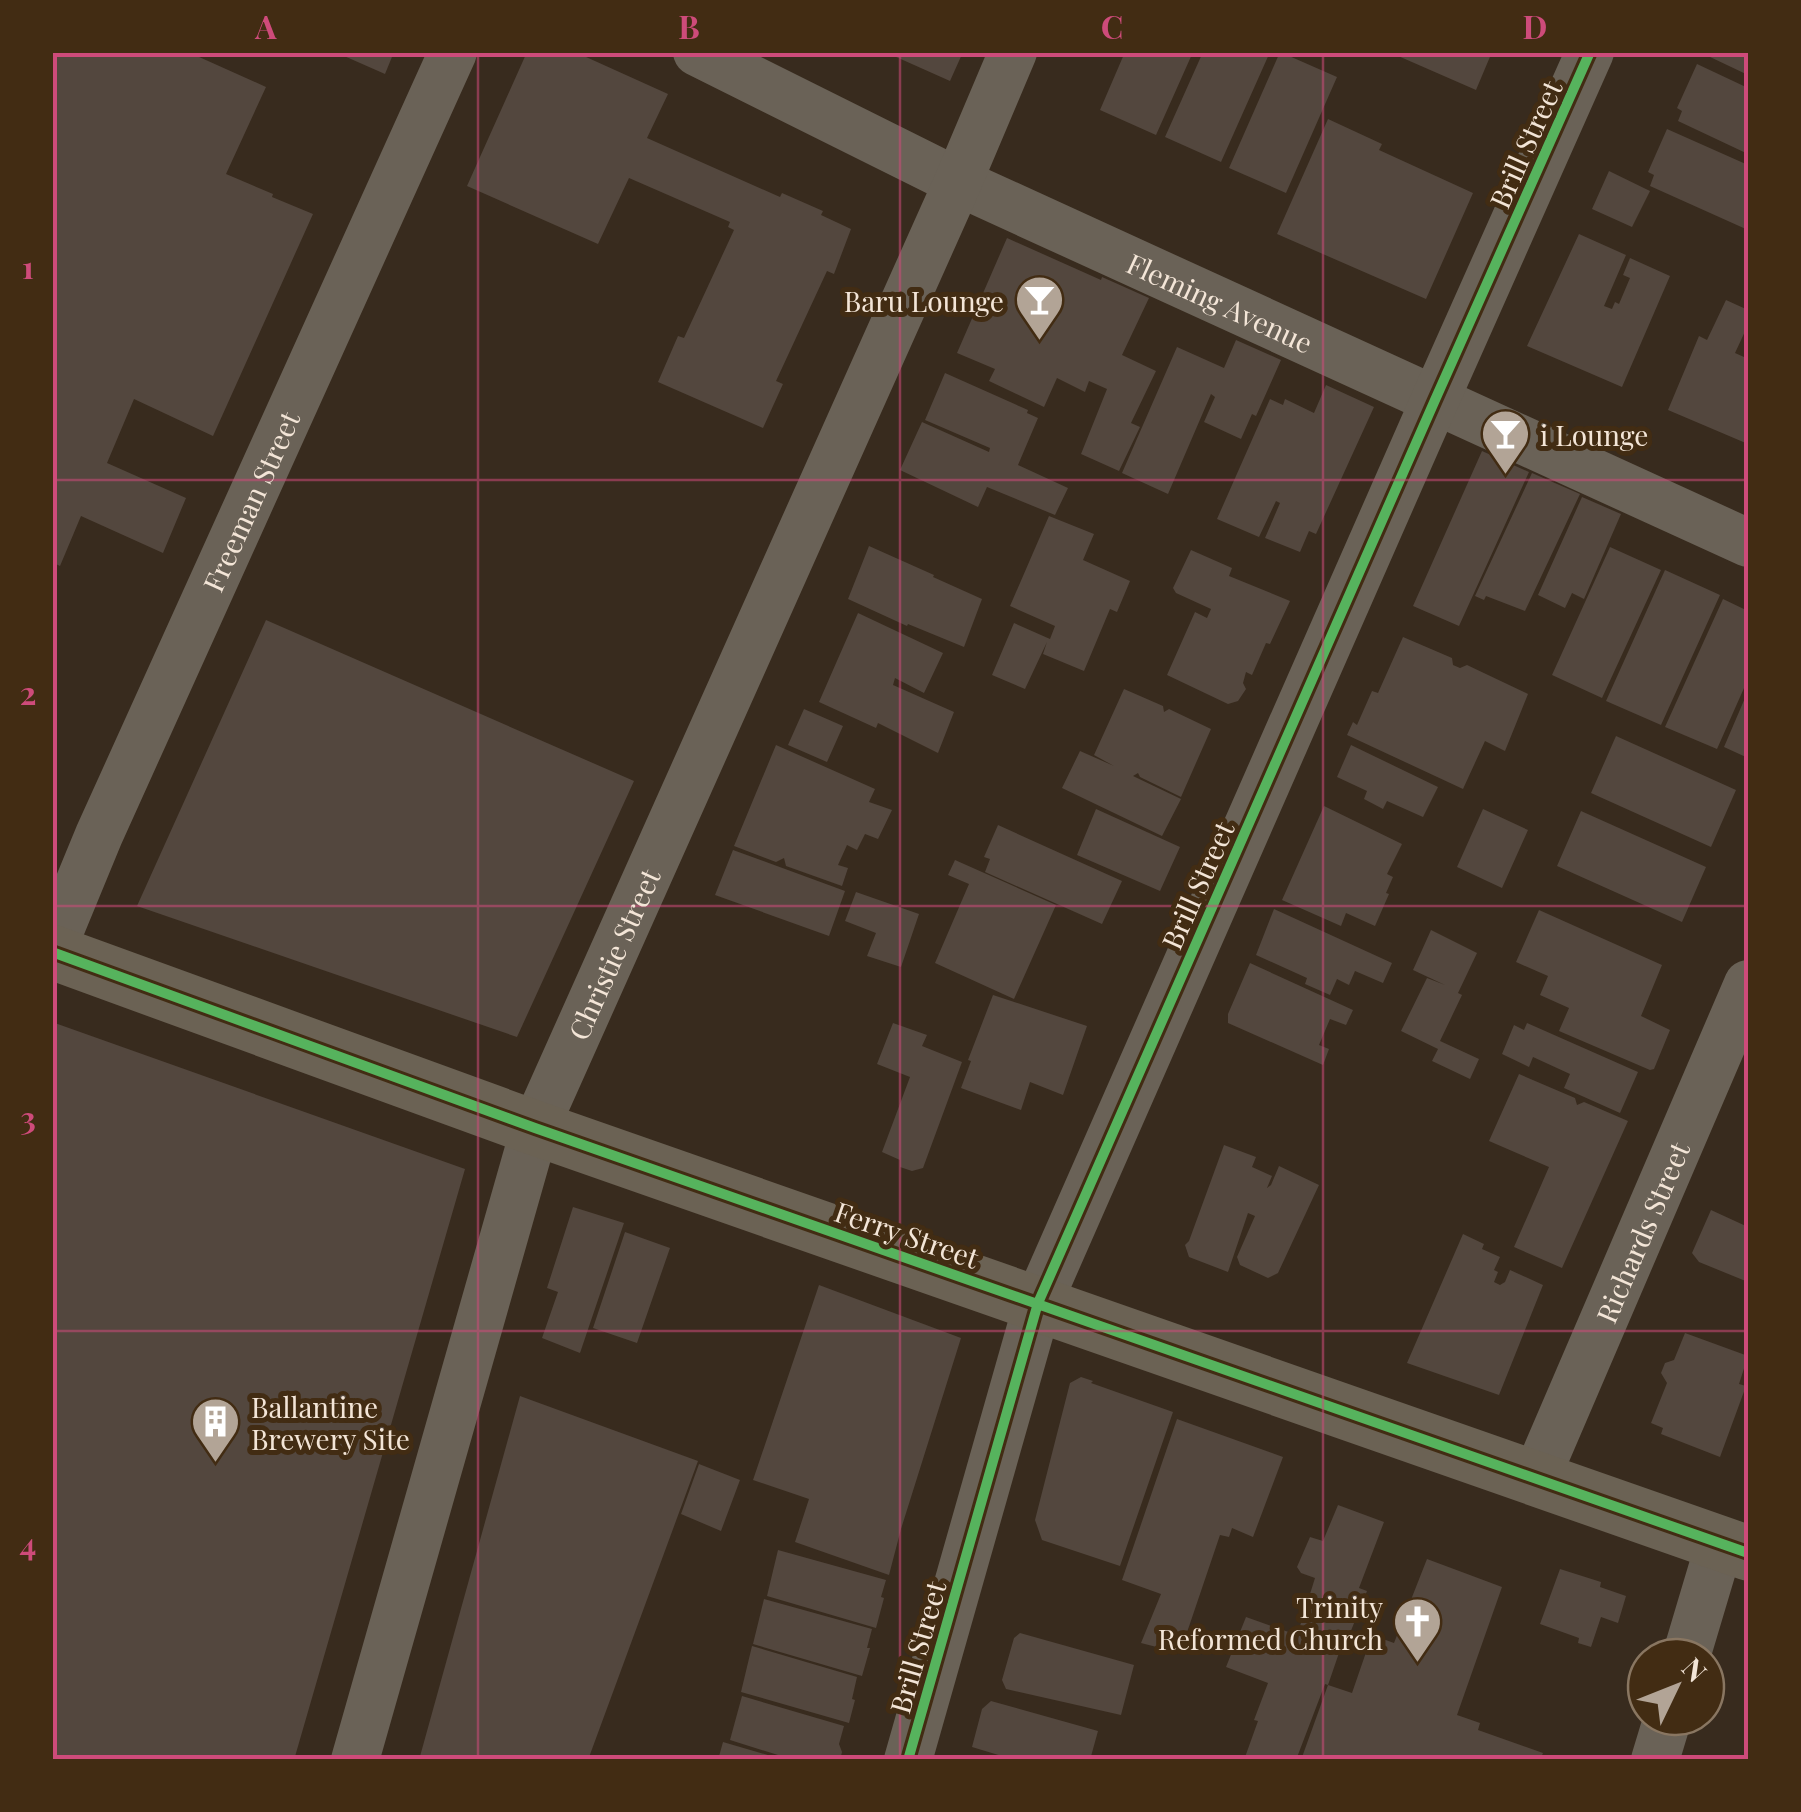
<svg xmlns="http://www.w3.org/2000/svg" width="1801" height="1812" viewBox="0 0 1801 1812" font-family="'Playfair Display',serif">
	<rect width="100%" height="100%" fill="#382b1e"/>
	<path fill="#53473e" d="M52,52h136l78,35 -40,87 47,20 -1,3 41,17 -100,222 -79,-37 -27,64 79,35 -23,55 -82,-37 -21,50 -8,-4z
		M335,52h59l-9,22z
		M527,52h48l93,42 -21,44 133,59 2,-4 41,18 -2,4 30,14 -17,45 -7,-3 -51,110 7,3 -20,44 -105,-46 20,-46 6,2 50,-108 -6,-3 2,-5 -101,-44 -31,66 -131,-58z
		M885,52h78l-13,29z
		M1125,52h68l-37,83 -56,-25z
		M1203,52h67l-49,110 -56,-25z
		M1280,52l57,25 -51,116 -57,-25z
		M1389,52h103l-16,38z
		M1709,52h39v23l-40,-19z
		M1697,64l51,24v66l-70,-33 4,-10 -5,-3z
		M1328,119l54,25 -3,6 94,43 -47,106 -149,-65z
		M1667,129l81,36v65l-98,-44 4,-11 -6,-3z
		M1609,171l41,20 -18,36 -40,-18z
		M1579,234l47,21 -22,51 8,3 3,-7 4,2 11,-26 -7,-3 7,-17 40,18 -48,111 -95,-41z
		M1007,238l94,42 1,-3 47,21 -27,57 34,16 -25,52 9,4 -21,44 -38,-17 26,-65 -18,-8 -4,11 -28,-14 -13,29 -55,-26 6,-12 -38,-16z
		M1726,300l22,10v15l-13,28 9,4 4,-8v95l-80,-34 31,-74 8,4z
		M1236,340l45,20 -25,56 -4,-2 -11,25 -37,-17 11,-25 -4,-3 -43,100 -46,-21 55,-126 47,21z
		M945,373l83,37 -1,3 11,5 -20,47 50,23 -13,27 -68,-28 -9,20 -78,-37 22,-48 67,30 1,-4 -65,-28z
		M1326,385l48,22 -58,127 -7,-3 -9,21 -35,-14 15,-35 -4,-2 -17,36 -42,-18 53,-120 13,6 2,-6 29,14z
		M1482,451l47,21 -70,154 -46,-20z
		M1532,473l48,21 -55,117 -39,-15 -2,4 -9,-4z
		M1582,497l39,17 -37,85 -12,-6 -7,15 -27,-13z
		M1049,516l45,18 -11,26 47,21 -13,31 -7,-3 -26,62 -41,-17 4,-12 -22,47 -33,-14 22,-52 36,16 5,-13 -45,-20z
		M869,546l65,29 -1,2 49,22 -18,48 -56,-23 -1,2 -59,-27z
		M1610,547l51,23 -59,128 -50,-23z
		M1191,550l41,18 -3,8 61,25 -20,43 -4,-1 -14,32 -6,-3 -3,11 3,6 -8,12 -10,3 -61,-29 28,-63 12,6 4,-9 -35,-16 -3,-5z
		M1665,570l55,25 -59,130 -55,-24z
		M1723,599l25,12v68l-31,70 -52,-22z
		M858,613l85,40 -19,40 -29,-15 -2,7 61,27 -16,41 -60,-30 -2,5 -57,-26z
		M266,620l368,161 -117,256 -380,-131z
		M1403,637l49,21 1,7 7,3 7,-3 61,29 -23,57 -20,-10 -22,48 -116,-54 6,-13 4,3 15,-34 6,2z
		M1124,689l39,17 1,6 5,-3 42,20 -30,68 -41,-20 -2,-4 -5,3 48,23 -19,37 -100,-48 18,-37 34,15 -20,-11z
		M1748,691v67l-24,-11z
		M804,709l39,17 -16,36 -39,-17z
		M1616,736l120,54 -25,57 -120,-54z
		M776,745l99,44 -6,13 23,8 -14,29 -13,-5 -8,16 -10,-5 -9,20 10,3 -6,18 -56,-20 -2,-8 -8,4 -42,-16z
		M1351,745l87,42 -15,30 -36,-16 -4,8 -19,-10 3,-8 -30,-14z
		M1324,806l78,38 -15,30 6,3 -7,16 3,1 -14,32 -29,-13 -5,13 -59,-26z
		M1096,809l84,38 -20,44 -83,-36z
		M1483,809l45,21 -26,58 -45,-21z
		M1581,811l125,56 -24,55 -125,-56z
		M998,825l124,56 -20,43 -117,-52 5,-13 -6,-2z
		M733,850l112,41 -16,45 -114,-41z
		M955,860l101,45 -42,94 -79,-36 34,-79 -21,-9z
		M856,892l63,22 -18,53 -34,-11 9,-23 -31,-12z
		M1274,909l118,54 -9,20 -28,-12 -6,14 -12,-6 -7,16 -25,-11 2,-6 -51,-23z
		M1539,910l123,55 -21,51 29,14 -16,39 -4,1 -91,-39 10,-23 -29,-13 8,-19 -32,-14z
		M1431,930l46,23 -19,40 4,2 -22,46 39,18 -9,20 -38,-18 6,-12 -37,-18 26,-53 18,7 -32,-15z
		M1250,963l103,47 -7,15 -16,-6 -11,26 10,4 -6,16 -95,-42v-9z
		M993,995l94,31 -24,69 -33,-13 -9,28 -60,-22 10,-27 -3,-1z
		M52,1022l413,147 -171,591h-242z
		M893,1023l34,12 -5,11 40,16 -39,106 -11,3 -12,-4v-7l-18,-8 28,-75 -33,-13z
		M1527,1023l111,49 -18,41 -56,-25 6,-14 -37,-17 -4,10 -27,-13 12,-29 10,5z
		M1519,1074l56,24 2,7 7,-3 44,19 -66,147 -48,-21 35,-80 -60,-26z
		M1224,1145l32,12 -4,10 20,9 -5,12 4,-3 8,-19 40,19 -41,88 -10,5 -28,-13 -3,-8 18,-41 -7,-3 -20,59 -39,-15 -4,-12 4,-4z
		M573,1207l51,16 -44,130 -38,-15 16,-46 -11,-4z
		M1711,1210l37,17v55l-49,-20 -7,-9z
		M625,1232l45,16 -33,95 -44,-15z
		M1463,1234l21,10 -2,5 18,8 -6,13 4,2 -4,10 6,3 5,-3 5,-12 33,15 -44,110 -92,-32z
		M819,1285l142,53 -60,191 -12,46 -94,-33 14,-43 -56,-19z
		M1685,1333l63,23 -9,28 7,2 -26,71 -59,-23 2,-6 -12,-5 16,-40 -6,-10 4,-10 9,-3z
		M1081,1377l12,4 -2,2 82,29 -53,154 -78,-26 -7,-20 35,-137z
		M520,1396l178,65 -110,299h-169z
		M1177,1419l106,38 -30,80 -21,-9 -3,9 -9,-2 -40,118 -39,-10 20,-49 -39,-14z
		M699,1464l41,16 -19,51 -40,-17z
		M1338,1505l46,17 -25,66 8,3 -21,52 -46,-17 15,-48 -14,-5 -4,-6 13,-30 13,4z
		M778,1550l108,30 -5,17 3,1 -8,30 -109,-32z
		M1427,1559l75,28 -45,128 23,8 -2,7 65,23 -3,7h-239l27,-75 24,8 20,-58 22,8z
		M1560,1569l41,13 -1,5 26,9 -8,27 -17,-6 -10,30 -13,-4 1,-5 -39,-14z
		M764,1599l108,30 -5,19h3l-8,28 -109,-32z
		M1246,1617l94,33 -12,35 -3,-1 -29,76h-52l14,-39 -4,-1 14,-37 -42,-16z
		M1020,1633l114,32 -13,50 -115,-26 -4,-9 12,-42z
		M752,1646l105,31 -5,22 3,1 -6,23 -108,-31z
		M742,1696l102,30 -5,18 3,8 -2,8h-46l-64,-20z
		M991,1701l107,30 -8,29h-75l-43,-13 10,-38z
		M723,1742l55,16v2h-60z"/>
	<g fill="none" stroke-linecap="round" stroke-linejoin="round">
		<g stroke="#6a6257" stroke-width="48">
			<path id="s1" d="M697,52l261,130 790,361"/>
			<path id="s2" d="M52,949l47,-114 354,-783"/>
			<path id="s3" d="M1535,1480l213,-496"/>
			<path d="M1686,1657l34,-114"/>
			<path id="s4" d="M355,1760l180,-632 423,-946 55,-130"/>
			<path d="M908,1760l130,-457 397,-903 155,-348"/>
			<path d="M1655,1760l13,-43"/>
		</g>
		<path stroke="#6b6254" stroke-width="55" d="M52,952l483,176 1213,425"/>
		<defs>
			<path id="cycleway" d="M52,952l483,176 1213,425
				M908,1760l130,-457 397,-903 155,-348"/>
		</defs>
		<use href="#cycleway" stroke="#422c13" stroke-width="16"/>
		<use href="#cycleway" stroke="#56b35d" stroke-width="10"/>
	</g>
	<path fill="none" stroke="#ce4b7a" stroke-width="2.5" stroke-opacity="0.55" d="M478,52v1708M900,52v1708M1323,52v1708M52,480h1696M52,906h1696M52,1331h1696"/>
	<defs>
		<symbol id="bar-pin" viewBox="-11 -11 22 30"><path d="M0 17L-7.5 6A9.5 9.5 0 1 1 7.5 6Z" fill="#b2a496" stroke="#422c13"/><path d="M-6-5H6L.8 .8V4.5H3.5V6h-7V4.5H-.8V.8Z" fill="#fff"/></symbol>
		<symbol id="building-pin" viewBox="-11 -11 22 30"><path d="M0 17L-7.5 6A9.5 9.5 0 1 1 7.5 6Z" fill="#b2a496" stroke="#422c13"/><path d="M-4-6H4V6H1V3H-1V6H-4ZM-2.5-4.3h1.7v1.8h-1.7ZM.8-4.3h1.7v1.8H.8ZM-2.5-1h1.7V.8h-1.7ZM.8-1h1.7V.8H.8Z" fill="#fff"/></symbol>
		<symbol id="church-pin" viewBox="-11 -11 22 30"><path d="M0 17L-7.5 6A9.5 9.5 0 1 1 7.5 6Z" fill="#b2a496" stroke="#422c13"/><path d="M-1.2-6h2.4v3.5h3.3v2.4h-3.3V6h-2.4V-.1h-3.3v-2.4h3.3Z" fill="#fff"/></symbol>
	</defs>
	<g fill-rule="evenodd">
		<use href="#bar-pin" x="1012" y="272" width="55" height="75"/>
		<use href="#bar-pin" x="1478" y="406" width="55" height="75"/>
		<use href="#building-pin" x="188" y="1394" width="55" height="75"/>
		<use href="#church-pin" x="1390" y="1594" width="55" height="75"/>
	</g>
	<g text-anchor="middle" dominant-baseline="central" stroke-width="10" stroke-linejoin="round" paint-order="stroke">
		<g font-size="28" fill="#f3e5d7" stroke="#422c13">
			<text transform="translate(1525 144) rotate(-66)">Brill Street</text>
			<text stroke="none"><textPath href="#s1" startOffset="580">Fleming Avenue</textPath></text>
			<text stroke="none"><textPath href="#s2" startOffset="490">Freeman Street</textPath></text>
			<text transform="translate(1197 885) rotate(-66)">Brill Street</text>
			<text stroke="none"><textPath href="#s4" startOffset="848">Christie Street</textPath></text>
			<text stroke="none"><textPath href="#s3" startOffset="270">Richards Street</textPath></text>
			<text transform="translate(907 1234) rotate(19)">Ferry Street</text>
			<text transform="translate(917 1647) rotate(-74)">Brill Street</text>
		</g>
		<g font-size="28" fill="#f3e5d7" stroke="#422c13" text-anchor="end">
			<text x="1004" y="300">Baru Lounge</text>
			<text x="1540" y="434" text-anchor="start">i Lounge</text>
			<text x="251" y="1406" text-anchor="start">Ballantine<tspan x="251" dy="32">Brewery Site</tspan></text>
			<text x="1383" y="1606">Trinity<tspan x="1383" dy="32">Reformed Church</tspan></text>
		</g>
	</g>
	<rect width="1801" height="1812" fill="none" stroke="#422c13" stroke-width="110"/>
	<g transform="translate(1676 1687) rotate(47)"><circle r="48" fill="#422c13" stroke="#897661" stroke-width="2.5"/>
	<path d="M0-8L18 38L0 25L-18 38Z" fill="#b2a496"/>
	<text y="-15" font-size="28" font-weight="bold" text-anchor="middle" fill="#f3e5d7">N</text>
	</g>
	<rect x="55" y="55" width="1691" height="1702" fill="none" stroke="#ce4b7a" stroke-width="4"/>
	<g font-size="32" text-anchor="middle" font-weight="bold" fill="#ce4b7a">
		<text x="266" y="39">A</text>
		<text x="689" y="39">B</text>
		<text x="1112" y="39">C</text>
		<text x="1535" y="39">D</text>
		<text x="28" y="279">1</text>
		<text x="28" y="705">2</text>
		<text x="28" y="1130">3</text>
		<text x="28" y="1556">4</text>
	</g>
</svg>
